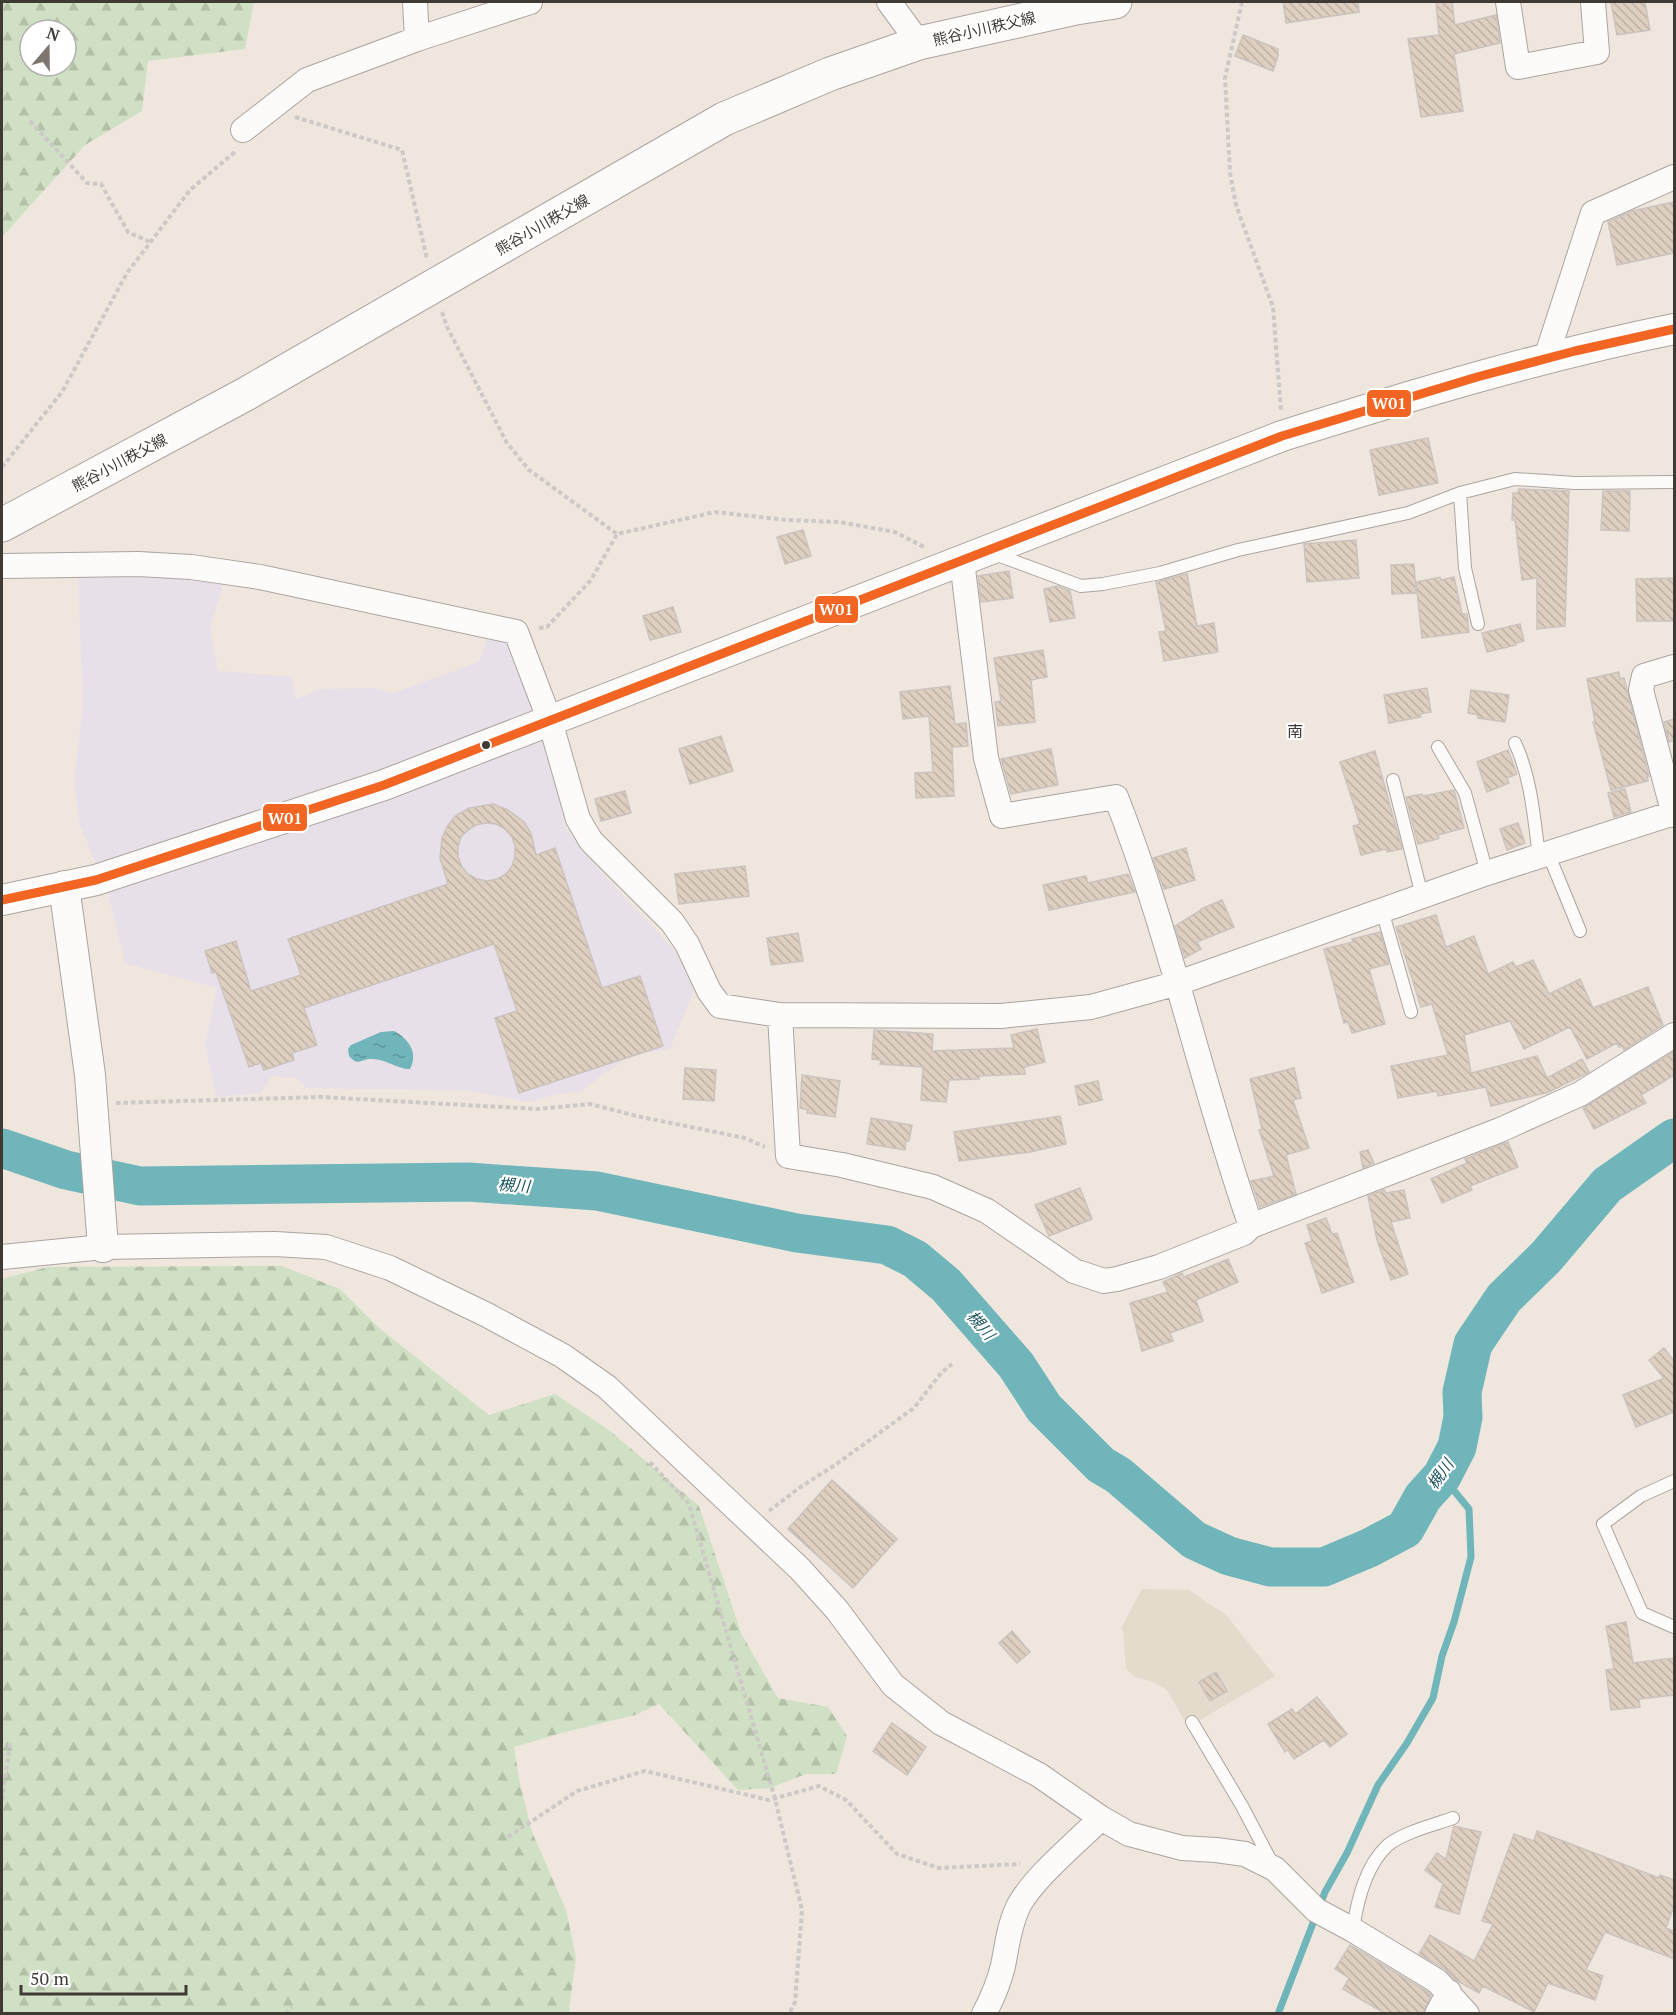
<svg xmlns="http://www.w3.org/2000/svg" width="1676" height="2015" viewBox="0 0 1676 2015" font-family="'PT Serif','Noto Sans JP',serif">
	<defs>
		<pattern id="forest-firs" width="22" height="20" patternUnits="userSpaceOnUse" patternTransform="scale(1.5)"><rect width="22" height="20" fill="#d0e0c4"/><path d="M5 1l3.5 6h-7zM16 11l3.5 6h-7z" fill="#b4c1a9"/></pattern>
		<pattern id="water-ripples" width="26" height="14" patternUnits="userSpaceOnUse" patternTransform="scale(1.5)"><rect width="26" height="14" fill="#6fb5ba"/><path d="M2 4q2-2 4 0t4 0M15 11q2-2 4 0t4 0" fill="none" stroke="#5d9498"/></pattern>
		<pattern id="building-back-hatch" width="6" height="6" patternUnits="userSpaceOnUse" patternTransform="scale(1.5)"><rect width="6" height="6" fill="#decfc1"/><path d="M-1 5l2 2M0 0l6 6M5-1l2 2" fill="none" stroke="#c0b2a6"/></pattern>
	</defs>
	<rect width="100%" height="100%" fill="#efe6de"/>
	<path fill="#e8e0e8" d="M155,574l69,8 -14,46 8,43 74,6 4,22 23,-10 56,-1 18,5 86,-31 10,-30 23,6 32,99 23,93 35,43 73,78 19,39 -24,59 -39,6 -52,37 -22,2 -27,8 -58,-11 -166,-3 -9,-10 -25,-2 -11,17 -45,4 -11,-52 12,-57 -92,-25 -17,-69 -29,-72 -5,-43 9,-75 -5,-126z"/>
	<path fill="#e4dbcc" d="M1142,1589l47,1 38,26 48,60 -75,44 -3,-4 -12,5 -19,-32 -13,-7 -18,-5 -9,-8 -3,-39 -2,-2z"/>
	<path fill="url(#forest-firs)" fill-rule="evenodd" d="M2,2h252l-9,47 -97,12 -6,50 -57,34 -83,92zM30,30h36v36h-36z
		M282,1266l58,23 39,39 110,87 66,-21 55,37 89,75 42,127 37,65 50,9 19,29 -11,38h-30l-36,14 -32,2 -79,-86 -24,11 -70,17 -51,15 6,37 12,48 34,78 10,48 -7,52 2,3h-569v-734l46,-12z"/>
	<path fill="url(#water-ripples)" d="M394,1031c14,7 25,22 16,38 -13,0 -26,-11 -39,-10 -12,0 -12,8 -22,-3l-1,-7 3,-4 30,-13z"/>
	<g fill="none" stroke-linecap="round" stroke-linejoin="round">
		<path stroke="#6fb5ba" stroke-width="7" d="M1278,2014l47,-122 22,-39 31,-68 29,-42 26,-45 9,-42 12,-34 17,-65 -2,-48 -27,-33"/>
		<path stroke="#6fb5ba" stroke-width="39" d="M2,1148l64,22 74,16 328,-4 129,9 200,42 90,12 28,14 31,26 70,80 28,43 57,57 17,10 76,65 35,16 41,11h54l45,-19 36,-19 18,-32 19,-21 15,-29 6,-30 -1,-25 11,-48 31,-46 42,-41 61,-72 67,-47"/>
	</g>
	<path fill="url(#building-back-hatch)" stroke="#cbc4be" stroke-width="1.5" fill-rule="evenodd" d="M1283,2h75l1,10 -73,11z
		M1436,2h16l3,23 41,-10 4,28 -46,11 9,57 -42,6 -13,-78 31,-4z
		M1611,2h34l5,28 -33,5z
		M1243,35l35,14v7l-5,15 -38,-15z
		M1674,202v51l-57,12 -9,-43 24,-11z
		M1428,438l10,45 -59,12 -9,-45z
		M1519,489l50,2 -4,135 -28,3v-51l-15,2 -7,-60h-3l1,-27h5z
		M1603,491h27l-1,40 -28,-1z
		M803,530l8,26 -26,8 -8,-27z
		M1356,540l3,38 -52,4 -3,-38z
		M1414,564l2,29 -24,1 -1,-29z
		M1009,571l4,27 -32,4 -3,-26z
		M1187,574l10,52 17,-3 4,29 -54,9 -5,-29 7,-1 -10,-49z
		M1440,577l1,3 13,-3 8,37h5l2,18 -47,6 -6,-56z
		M1674,578v43h-37l-1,-42z
		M1058,586l12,5 5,27 -25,4 -6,-33z
		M673,607l8,25 -31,8 -7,-24z
		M1520,624l4,17 -8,2v2l-29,7 -5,-19z
		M1043,650l4,27 -16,3 4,42 -37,4 -3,-24 6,-1 -7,-43z
		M1619,672l1,7 4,-1 25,98 -2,1 1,4 -37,9 -18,-68 2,-1 -8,-42z
		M950,686l5,38 11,-1 2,23 -16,1 2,49 -38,2 -1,-25 18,-1 -4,-56 -26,3 -3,-27z
		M1427,688l4,24 -11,2 1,3 -32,6 -5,-28z
		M1471,690l38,5 -4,27 -27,-4v-3l-10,-2z
		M1674,719v21l-5,2 -5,-20z
		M721,736l12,35 -43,13 -11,-35z
		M1051,749l7,36 -47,9 -10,-35z
		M1508,750l9,24 -10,4 2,5 -22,9 -10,-30z
		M1375,751l27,98 -15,3 -1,-3 -25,6 -8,-29 7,-2 -20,-62z
		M1625,789l6,23 -17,5 -6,-24z
		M1454,790l10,38 -26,7 1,3 -2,1 -19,5 -12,-47 16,-3 1,2z
		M625,791l6,22 -30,8 -6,-22z
		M493,804l15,6 16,12 7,11 5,22 19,-7 47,140 38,-12 23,70 -144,47 -24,-75 22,-7 -23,-67 -190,64 13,37 -25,8 2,7 -30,10 -3,-7 -12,4 -33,-95 -4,1 -7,-22 31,-10 15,50 50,-16 -13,-36 160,-55 -8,-26 2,-20 5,-11 8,-11 14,-8zM486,823l10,1 9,5 7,8 3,9v10l-3,10 -6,8 -9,5 -10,2 -10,-2 -9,-5 -6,-7 -4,-10v-10l3,-10 7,-7 8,-5z
		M1518,823l7,20 -18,7 -7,-21z
		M1186,848l9,32 -31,9 -11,-31z
		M745,866l4,30 -70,8 -4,-30z
		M1128,874l7,18 -86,18 -6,-25 43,-9 2,7z
		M1222,900l12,27 -37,15 4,7 -16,9 -10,-32 26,-16v-1z
		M1436,915l10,32 28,-11 14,38 25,-12 3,5 17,-7 16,34 31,-15 13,29 55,-21 15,38 -39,25 -2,-4 -3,1 -2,-4 -30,16 -17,-32 -46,22 -14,-28 -46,14 7,38 66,-17 10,22 35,-19 7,13 -40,20 -58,14 -5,-19 -48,9 -1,-5 -39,7 -7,-32 57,-11 -16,-51 -11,3 -25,-80z
		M1380,932l9,32 -20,5 16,55 -33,9 -4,-11 -4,1 -20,-74 29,-7 -1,-3z
		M798,933l5,28 -32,4 -4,-27z
		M1037,1029l8,33 -21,5 1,7 -46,2v3l-30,1 -3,22 -25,-2 2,-33 -43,-3 1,-4 -9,-1 2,-29 59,4 -1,17 82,-3 -3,-13z
		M1673,1052l1,23 -33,20 5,8 -52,26 -11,-21z
		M685,1068l31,2 -2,31 -31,-2z
		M1294,1068l7,30 -8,2 16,48 -23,7 10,39 -36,13 -9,-26 23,-5 -15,-46 3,-1 -12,-50z
		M802,1075l38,6 -5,36 -28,-4 1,-3 -8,-2z
		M1098,1081l4,19 -23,5 -4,-19z
		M1060,1116l6,28 -36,8 -71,9 -5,-29z
		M871,1118l41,7 -3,16h-3l-1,9 -38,-6z
		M1508,1142l10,25 -48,19 2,4 -30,13 -11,-24 36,-16 -2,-4z
		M1368,1150l6,13 -11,5 -3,-16z
		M1080,1188l12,31 -43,17 -14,-31z
		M1384,1190l2,3 18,-3 6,28 -19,4 17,52 -17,6 -14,-40 -9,-44z
		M1326,1218l6,16 5,-1 17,49 -32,11 -17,-50 7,-2 -5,-16z
		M1228,1259l10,23 -42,18 7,21 -33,12 3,8 -31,10 -12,-48 38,-11 -5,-10 19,-9 2,4z
		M1664,1348l10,13v51l-38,15 -13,-32 41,-17 -15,-18z
		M832,1480l65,59 -44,49 -65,-59z
		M1626,1622l7,41 41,-5v37l-35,4 1,8 -29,3 -5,-40 8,-1 -8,-43z
		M1012,1631l18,21 -13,11 -18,-20z
		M1216,1672l11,19 -17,10 -11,-19z
		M1317,1697l30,37 -17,13 -6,-7 -30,19 -6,-9 -3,2 -17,-28 24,-15 3,5z
		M892,1723l34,24 -19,28 -34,-24z
		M1454,1826l27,6 -22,82 -24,-7 8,-23 -18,-14 12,-17 9,6z
		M1537,1831l122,47 1,-3 14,5v26l-8,22 8,3v28l-69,-27 -19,38 17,6 -8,24 -47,-17 -14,29 -51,-26 -4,7 -25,-14 -9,-10 -26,-15 11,-19 44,26 19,-37 -11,-3 32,-87 20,7z
		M1350,1945l78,47 3,3 -8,18h-39l-41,-24 6,-11 -14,-9z"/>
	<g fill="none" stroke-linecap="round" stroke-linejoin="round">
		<defs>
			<path id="service" d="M1460,493l5,75 13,56
				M992,553l89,33 22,-2 57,-11 78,-23 170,-37 52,-20 55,-14 60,4 99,-1
				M1515,743c16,34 19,75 24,113
				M1438,747l27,46 22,80
				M1393,780l29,116
				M1548,853l32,78
				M1382,910l29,102
				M1674,1481l-33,15 -38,28 39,89 32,14
				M1192,1722l50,84 31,59
				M1353,1930c4,-29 12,-64 35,-85 16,-13 46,-20 65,-27"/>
			<path id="minor" d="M415,2l2,37
				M889,2l30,41
				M1508,2l10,65 79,-15 -4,-50
				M243,130l64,-50 110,-41 113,-37
				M1546,358l47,-145 81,-36
				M962,561l24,197 16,58 114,-19c55,140 85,287 135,429
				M2,566l136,-2 53,3 69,10 256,55 34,89 28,98 13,22 81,81 15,22 22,47 11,15 60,9 221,1 90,-9 87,-24 309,-110 187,-60
				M1674,667l-30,9 -3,14 33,125
				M780,1015l8,141 54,9 91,22 54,24 87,60 30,10 13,-2 42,-12 85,-34 7,-7 249,-96 80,-36 94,-59
				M2,1257l101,-10 172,-3 51,3 64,21 97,47 76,41 44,31 193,182 37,41 56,75 48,38 98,52 62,43 28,16 53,14 34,2 29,4 30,15 41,41 37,20 84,51 30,33
				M984,2014c8,-15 15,-32 19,-48 4,-20 6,-40 15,-59 14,-28 60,-66 83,-89
				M1437,2014l12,-22"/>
			<path id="tertiary" d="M64,886l26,189 13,172
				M2,900l94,-20 288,-95 898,-349c130,-41 259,-80 392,-107"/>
			<path id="primary" d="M2,525l242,-130 480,-276 106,-45 89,-31 157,-35 39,-6"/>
		</defs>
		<use href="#service" stroke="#aba49e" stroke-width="14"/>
		<use href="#minor" stroke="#aba49e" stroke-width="26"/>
		<use href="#tertiary" stroke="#aba49e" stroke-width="32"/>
		<use href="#primary" stroke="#aba49e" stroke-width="35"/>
		<path stroke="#ccc9c6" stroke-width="4" stroke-dasharray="4.5 3" stroke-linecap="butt" d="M1242,2l-17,76 5,95 6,32 37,102 8,104
			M295,117l107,33 25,109
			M30,121l57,62 14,1 27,48 22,10
			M442,312l5,15 60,116 22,27 88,64
			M2,467l60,-75 65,-119 63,-83 46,-39
			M539,628l8,-1 44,-47 26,-46 98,-22 72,8 52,2 56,10 29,15
			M116,1103l205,-6 217,12 52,-5 51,13 104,21 20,9
			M650,1462l39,42 86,295 27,111 -7,92 -6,12
			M769,1511l30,-23 36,-23 79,-57 27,-35 11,-9
			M2,1800l8,-57
			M508,1837l69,-46 68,-20 124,29 50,-14 27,14 51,54 42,14 81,-4
			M286,2014l6,-7"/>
		<use href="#service" stroke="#fdfbfa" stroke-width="12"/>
		<use href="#minor" stroke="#fdfbfa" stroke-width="24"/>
		<use href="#tertiary" stroke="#fdfbfa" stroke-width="30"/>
		<use href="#primary" stroke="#fdfbfa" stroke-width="33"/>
		<defs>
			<path id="bus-1" d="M2,900l94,-20 288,-95 898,-349 195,-59 98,-26 99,-22"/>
		</defs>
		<use href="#bus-1" stroke="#fff" stroke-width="14"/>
		<use href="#bus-1" stroke="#f26522" stroke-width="9"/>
	</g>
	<circle fill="#403a35" stroke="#fff" stroke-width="2" cx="486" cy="745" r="5"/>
	<g text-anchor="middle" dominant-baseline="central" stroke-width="4.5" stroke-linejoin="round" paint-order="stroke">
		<g font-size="15" fill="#403a35" stroke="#fff">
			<text transform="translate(984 28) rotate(-13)">熊谷小川秩父線</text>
			<text transform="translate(542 224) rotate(-30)">熊谷小川秩父線</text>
			<text transform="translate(119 462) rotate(-28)">熊谷小川秩父線</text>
		</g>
		<g font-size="16" fill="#403a35" stroke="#fff">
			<text x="1295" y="731">南</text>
		</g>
		<g font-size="16" font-style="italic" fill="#1d565d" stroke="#fff">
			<text transform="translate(514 1185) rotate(4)">槻川</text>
			<text transform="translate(981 1325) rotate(49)">槻川</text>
			<text transform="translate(1440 1474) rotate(-55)">槻川</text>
		</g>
	</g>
	<g stroke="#fff" stroke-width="2">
		<rect x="1366" y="389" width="46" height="29" rx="6" fill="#f26522"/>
		<rect x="814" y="595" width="45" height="29" rx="6" fill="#f26522"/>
		<rect x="262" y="803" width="46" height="29" rx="6" fill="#f26522"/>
	</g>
	<g font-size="16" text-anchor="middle" font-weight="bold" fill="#fff">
		<text x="1389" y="409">W01</text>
		<text x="836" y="615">W01</text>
		<text x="285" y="824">W01</text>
	</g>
	<rect width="1676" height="2015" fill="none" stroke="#403a35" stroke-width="6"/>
	<g transform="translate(48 48) rotate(20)"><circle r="28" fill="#ffffff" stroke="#b3b0ae" stroke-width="1.5"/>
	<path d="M0-4.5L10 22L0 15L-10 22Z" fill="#7d7670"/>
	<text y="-9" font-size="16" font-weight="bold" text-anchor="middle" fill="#403a35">N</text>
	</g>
	<path d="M21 1985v9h165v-9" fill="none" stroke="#403a35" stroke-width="3"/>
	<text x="30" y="1985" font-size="18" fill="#403a35" stroke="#ffffff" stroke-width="4.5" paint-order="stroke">50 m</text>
</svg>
